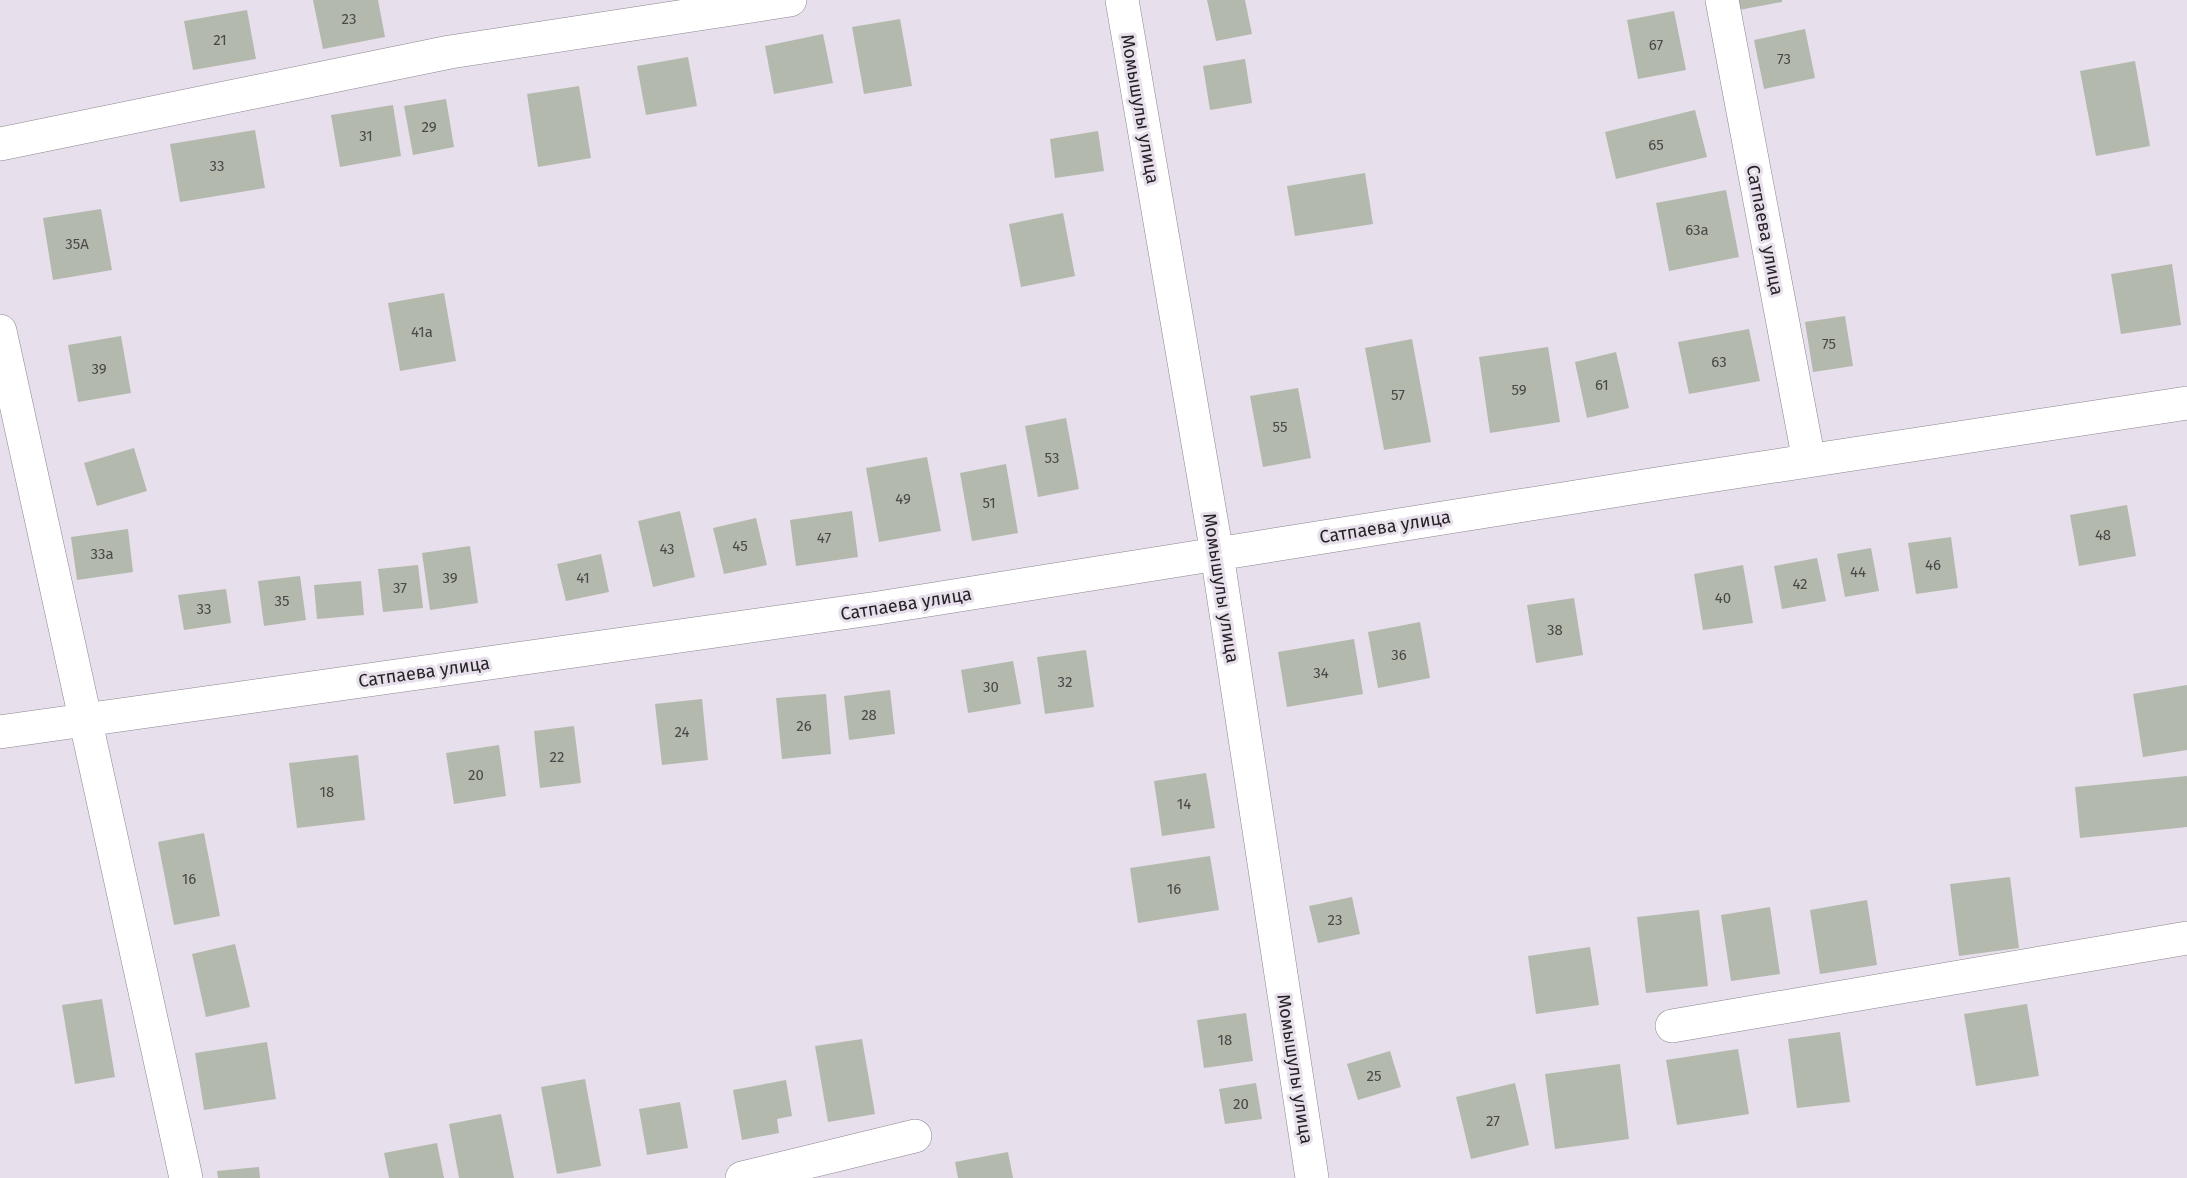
<svg xmlns="http://www.w3.org/2000/svg" width="2187" height="1178" viewBox="0 0 2187 1178" font-family="'Fira Sans',sans-serif">
	<rect width="100%" height="100%" fill="#e7dfeb"/>
	<path fill="#b4b9ad" d="M313,0h65l7,37 -62,12z
		M1207,0h38l7,34 -36,7z
		M1737,0h45v2l-43,8z
		M247,10l9,49 -63,11 -9,-49z
		M1674,11l12,59 -48,9 -11,-59z
		M900,19l12,67 -48,8 -12,-67z
		M1805,29l10,49 -51,11 -10,-49z
		M823,34l10,49 -59,11 -9,-48z
		M688,57l9,49 -51,9 -9,-49z
		M1245,59l7,44 -42,7 -7,-44z
		M2135,61l15,85 -54,10 -16,-85z
		M579,86l12,72 -53,9 -11,-73z
		M446,99l8,48 -41,8 -9,-49z
		M393,105l8,51 -61,11 -9,-52z
		M1695,110l12,47 -91,22 -11,-47z
		M255,130l10,58 -85,14 -10,-58z
		M1098,131l6,40 -49,7 -5,-39z
		M1365,173l8,51 -78,12 -8,-50z
		M1726,190l13,67 -70,14 -13,-68z
		M101,209l11,61 -59,10 -10,-62z
		M1063,213l12,63 -54,11 -12,-63z
		M2172,264l9,61 -60,9 -10,-60z
		M444,293l12,68 -56,10 -12,-68z
		M1845,316l8,50 -40,6 -8,-50z
		M1749,329l11,52 -71,13 -11,-52z
		M121,336l10,57 -53,9 -10,-57z
		M1412,339l19,103 -47,8 -19,-102z
		M1548,347l12,75 -70,11 -11,-76z
		M1616,352l13,56 -42,10 -12,-56z
		M1298,388l13,70 -48,9 -13,-71z
		M1066,418l13,71 -41,8 -13,-71z
		M134,448l13,43 -50,15 -13,-43z
		M927,457l14,74 -62,11 -13,-74z
		M1006,464l12,69 -46,8 -12,-68z
		M2127,505l9,51 -57,10 -9,-51z
		M680,511l15,66 -42,10 -15,-66z
		M852,511l6,46 -62,9 -6,-46z
		M756,518l11,47 -43,9 -11,-46z
		M128,529l5,43 -56,8 -6,-43z
		M1951,537l7,51 -42,6 -8,-51z
		M470,546l8,57 -48,7 -8,-57z
		M1871,548l8,43 -34,6 -8,-43z
		M601,554l8,38 -43,9 -9,-37z
		M1817,558l9,43 -44,8 -8,-43z
		M418,565l5,43 -40,4 -5,-43z
		M1743,565l10,58 -50,7 -9,-56z
		M300,576l6,44 -42,6 -6,-45z
		M361,581l3,34 -47,4 -3,-34z
		M226,589l5,34 -47,7 -6,-35z
		M1574,598l9,57 -47,8 -9,-58z
		M1420,622l10,56 -52,10 -10,-56z
		M1354,639l9,55 -76,13 -9,-55z
		M1086,650l8,57 -49,7 -8,-57z
		M1013,661l8,43 -53,9 -7,-43z
		M2187,685v65l-44,7 -10,-63z
		M890,690l5,44 -46,6 -5,-44z
		M826,694l5,60 -49,5 -6,-61z
		M702,699l6,61 -46,5 -7,-61z
		M574,726l7,57 -41,5 -6,-57z
		M499,745l7,51 -52,8 -8,-51z
		M358,755l7,65 -68,8 -8,-65z
		M1206,773l9,55 -53,8 -8,-55z
		M2187,776v51l-107,11 -5,-51z
		M204,833l16,83 -46,9 -16,-83z
		M1210,856l9,54 -81,13 -8,-55z
		M2010,877l9,71 -60,8 -9,-72z
		M1352,897l8,37 -42,9 -9,-37z
		M1867,900l10,65 -57,9 -10,-64z
		M1770,907l10,67 -49,7 -10,-66z
		M1699,910l9,76 -62,7 -9,-76z
		M235,944l15,63 -44,10 -14,-63z
		M1590,947l9,58 -63,9 -8,-58z
		M102,999l13,78 -40,7 -13,-79z
		M2027,1004l12,72 -63,10 -12,-72z
		M1246,1013l7,48 -49,7 -7,-48z
		M1840,1032l10,70 -53,6 -9,-69z
		M862,1039l13,75 -47,8 -13,-76z
		M267,1042l9,57 -72,11 -9,-57z
		M1738,1049l11,65 -72,11 -11,-65z
		M1390,1051l11,36 -43,13 -11,-36z
		M1620,1064l9,75 -74,10 -10,-75z
		M585,1079l16,87 -44,8 -16,-87z
		M786,1080l6,36 -15,3 2,14 -37,7 -9,-50z
		M1256,1083l6,36 -37,5 -6,-35z
		M1515,1083l14,62 -58,14 -15,-62z
		M680,1102l8,46 -41,7 -8,-46z
		M501,1114l13,64h-55l-10,-54z
		M437,1143l7,35h-55l-5,-25z
		M1008,1152l5,26h-55l-3,-16z
		M259,1167l1,11h-42l-1,-7z"/>
	<g fill="none" stroke-linecap="round" stroke-linejoin="round">
		<defs>
			<path id="minor" d="M1122,0l95,554 95,624
				M1722,0l87,461
				M0,144l450,-92 340,-52
				M0,331l186,847
				M0,732l878,-124 785,-125 524,-80
				M1672,1026l515,-88
				M742,1178l173,-42"/>
		</defs>
		<use href="#minor" stroke="#8c848f" stroke-width="34"/>
		<use href="#minor" stroke="#fff" stroke-width="33"/>
	</g>
	<g text-anchor="middle" dominant-baseline="central" stroke-width="6" stroke-linejoin="round" paint-order="stroke">
		<g font-size="15" fill="#4a4848">
			<text x="349" y="19">23</text>
			<text x="220" y="40">21</text>
			<text x="1656" y="45">67</text>
			<text x="1784" y="59">73</text>
			<text x="429" y="127">29</text>
			<text x="366" y="136">31</text>
			<text x="1656" y="145">65</text>
			<text x="217" y="166">33</text>
			<text x="1697" y="230">63а</text>
			<text x="77" y="244">35А</text>
			<text x="422" y="332">41а</text>
			<text x="1829" y="344">75</text>
			<text x="1719" y="362">63</text>
			<text x="99" y="369">39</text>
			<text x="1602" y="385">61</text>
			<text x="1519" y="390">59</text>
			<text x="1398" y="395">57</text>
			<text x="1280" y="427">55</text>
			<text x="1052" y="458">53</text>
			<text x="903" y="499">49</text>
			<text x="989" y="503">51</text>
			<text x="2103" y="535">48</text>
			<text x="824" y="538">47</text>
			<text x="740" y="546">45</text>
			<text x="667" y="549">43</text>
			<text x="102" y="554">33а</text>
			<text x="1933" y="565">46</text>
			<text x="1858" y="572">44</text>
			<text x="450" y="578">39</text>
			<text x="583" y="578">41</text>
			<text x="1800" y="584">42</text>
			<text x="400" y="588">37</text>
			<text x="1723" y="598">40</text>
			<text x="282" y="601">35</text>
			<text x="204" y="609">33</text>
			<text x="1555" y="630">38</text>
			<text x="1399" y="655">36</text>
			<text x="1321" y="673">34</text>
			<text x="1065" y="682">32</text>
			<text x="991" y="687">30</text>
			<text x="869" y="715">28</text>
			<text x="804" y="726">26</text>
			<text x="682" y="732">24</text>
			<text x="557" y="757">22</text>
			<text x="476" y="775">20</text>
			<text x="327" y="792">18</text>
			<text x="1184" y="804">14</text>
			<text x="189" y="879">16</text>
			<text x="1174" y="889">16</text>
			<text x="1335" y="920">23</text>
			<text x="1225" y="1040">18</text>
			<text x="1374" y="1076">25</text>
			<text x="1241" y="1104">20</text>
			<text x="1493" y="1121">27</text>
		</g>
		<g font-size="18" fill="#262327" stroke="#e7dfeb">
			<text transform="translate(1140 109) rotate(80)">Момышулы улица</text>
			<text transform="translate(1765 230) rotate(79)">Сатпаева улица</text>
			<text transform="translate(1385 527) rotate(-9)">Сатпаева улица</text>
			<text transform="translate(1221 588) rotate(81)">Момышулы улица</text>
			<text transform="translate(906 604) rotate(-9)">Сатпаева улица</text>
			<text transform="translate(424 672) rotate(-8)">Сатпаева улица</text>
			<text transform="translate(1295 1069) rotate(81)">Момышулы улица</text>
		</g>
	</g>
</svg>
